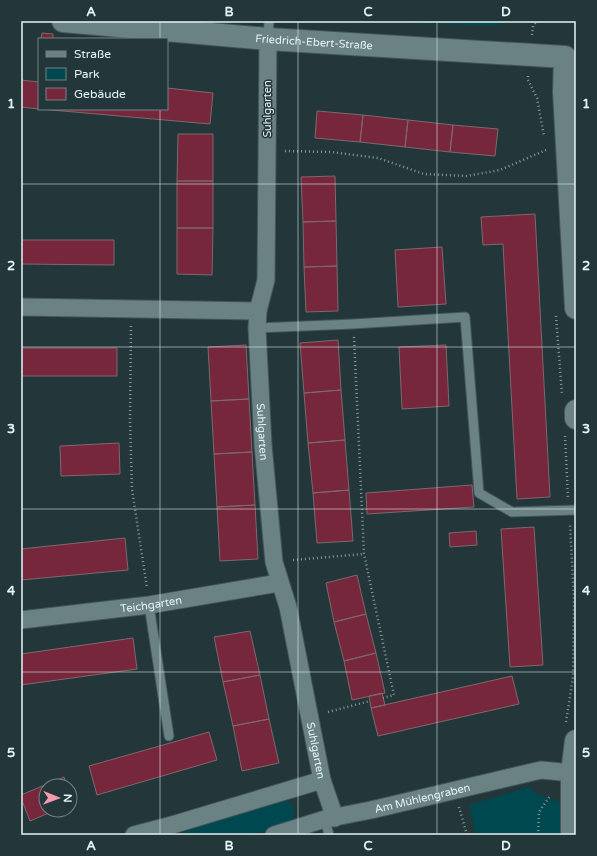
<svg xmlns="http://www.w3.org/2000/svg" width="597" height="856" viewBox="0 0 597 856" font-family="'Varela Round',sans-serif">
	<rect width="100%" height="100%" fill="#23373a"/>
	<path fill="#00484f" d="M358,21h155l-18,5z
		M529,787l7,7 30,10 -2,31h-88l-7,-30z
		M282,799l7,3 5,6v9l-6,7 -37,11h-68l6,-9z"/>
	<path fill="#76273c" stroke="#7d686c" d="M42,33l11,1v5h-12z
		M21,80l18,2v27l-18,-2z
		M167,88l46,5 -3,31 -170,-15h127z
		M317,111l46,4 -3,27 -45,-4z
		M363,115l45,5 -3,27 -45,-5z
		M408,120l45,5 -3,27 -45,-5z
		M453,125l45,4 -3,27 -45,-4z
		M178,134h35v47h-36z
		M335,176l1,45 -33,1 -2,-45z
		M177,181h36v47h-36z
		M535,214l15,283 -33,2 -14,-255 -20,1 -2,-28z
		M336,221l1,45 -33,1 -1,-45z
		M177,228h36l-1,47 -35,-1z
		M21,240h93v25l-93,-1z
		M442,247l4,57 -48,3 -3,-57z
		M337,266l1,45 -32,1 -2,-45z
		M338,340l3,50 -37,3 -4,-50z
		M246,345l3,54 -38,2 -3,-54z
		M446,345l3,61 -47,3 -3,-62z
		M21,348h96v28h-96z
		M341,390l4,50 -37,3 -4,-50z
		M249,399l3,53 -38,2 -3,-53z
		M345,440l4,50 -36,3 -5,-50z
		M119,443l1,31 -59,2 -1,-30z
		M252,452l3,53 -38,2 -3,-53z
		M472,485l2,22 -107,7 -1,-21z
		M349,490l4,51 -36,2 -4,-50z
		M255,505l3,54 -38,2 -3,-54z
		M534,527l9,138 -33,2 -9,-138z
		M476,531l1,14 -27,2 -1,-14z
		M125,538l3,32 -107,10v-31z
		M357,575l9,39 -32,8 -8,-39z
		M366,614l10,39 -32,8 -10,-39z
		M250,631l10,44 -37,7 -9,-45z
		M133,638l4,31 -116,16v-31z
		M376,653l9,40 -33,7 -8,-39z
		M260,675l9,44 -36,7 -10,-44z
		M512,676l7,28 -141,32 -7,-28z
		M382,693l3,12 -14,3 -2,-12z
		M269,719l10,44 -37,8 -9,-45z
		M209,732l8,28 -120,35 -8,-29z
		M64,777l3,9h-21v24h10l-26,11 -9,-23v-3z"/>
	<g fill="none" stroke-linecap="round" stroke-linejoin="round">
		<defs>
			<path id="lane" d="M268,39l1,-18
				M257,328l96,-4 112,-7 14,176 33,19 64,-2
				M149,605l20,131
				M325,819l4,16"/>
			<g id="street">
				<path id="s1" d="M268,39l-2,241 -8,31 -1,17 6,117 11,117 14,45 34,173 13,38"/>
				<path d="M21,307l237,4"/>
				<path id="s2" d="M21,620l128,-15 130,-22"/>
				<path d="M134,835l38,-10 150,-45"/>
				<path id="s3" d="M274,835l51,-16 46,-9 170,-40 31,3 4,3"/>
			</g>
			<g id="secondary">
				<path id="s4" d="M63,21l205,18 297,18 -1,35 12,216"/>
				<path d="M576,411v7"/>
				<path d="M572,835v-62l4,-32"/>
			</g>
		</defs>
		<use href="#lane" stroke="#435658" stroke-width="11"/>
		<use href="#street" stroke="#435658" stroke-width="19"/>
		<use href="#secondary" stroke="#435658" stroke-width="24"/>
		<path stroke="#89999b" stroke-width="2.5" stroke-dasharray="1 3" stroke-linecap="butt" d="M532,35l1,-9 4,-5
			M528,76v4l9,18 7,38
			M285,151l46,1 47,6 46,16 43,2 33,-6 46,-20
			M556,316l6,79
			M131,326l-1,95 2,68 15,99
			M354,337l10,217 30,141 -11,3
			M565,436l3,61
			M293,560l71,-6
			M328,712l42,-11
			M566,722l7,-45 1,-77 -4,-76
			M459,807l8,28
			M538,835l1,-23 11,-16"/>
		<use href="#lane" stroke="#6b8285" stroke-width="9"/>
		<use href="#street" stroke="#6b8285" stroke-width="17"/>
		<use href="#secondary" stroke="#6b8285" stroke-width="22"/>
	</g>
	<path fill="none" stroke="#e6f3f4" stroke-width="1" stroke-opacity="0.55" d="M160,21v18M298,21v814M437,21v814M160,109v726M21,184h555M21,347h555M21,509h555M21,672h555"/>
	<g text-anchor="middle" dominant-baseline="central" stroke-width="3" stroke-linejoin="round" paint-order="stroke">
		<g font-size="11" fill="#e6f3f4" stroke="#23373a">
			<text stroke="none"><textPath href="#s4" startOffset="252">Friedrich-Ebert-Straße</textPath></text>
			<text transform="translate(267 109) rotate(-90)">Suhlgarten</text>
			<text stroke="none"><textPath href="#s1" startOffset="394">Suhlgarten</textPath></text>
			<text stroke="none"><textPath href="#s2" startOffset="131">Teichgarten</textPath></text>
			<text stroke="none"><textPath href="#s1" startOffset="718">Suhlgarten</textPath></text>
			<text stroke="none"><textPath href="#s3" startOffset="153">Am Mühlengraben</textPath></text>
		</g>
	</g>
	<rect width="597" height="856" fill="none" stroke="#23373a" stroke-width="44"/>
	<rect x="38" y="38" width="130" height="72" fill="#23373a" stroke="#718284"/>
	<rect x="46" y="51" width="20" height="6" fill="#6b8285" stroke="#718284"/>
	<text x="74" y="58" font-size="12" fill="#e6f3f4">Straße</text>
	<rect x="46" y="68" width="20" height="12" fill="#00484f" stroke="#718284"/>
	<text x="74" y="78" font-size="12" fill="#e6f3f4">Park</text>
	<rect x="46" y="88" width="20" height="12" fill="#76273c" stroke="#718284"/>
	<text x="74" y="98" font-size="12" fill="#e6f3f4">Gebäude</text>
	<g transform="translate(58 798) rotate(91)"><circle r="19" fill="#23373a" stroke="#718284"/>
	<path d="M0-3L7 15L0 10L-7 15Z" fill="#f39aab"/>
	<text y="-6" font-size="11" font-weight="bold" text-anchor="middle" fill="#e6f3f4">N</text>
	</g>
	<rect x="22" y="22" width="553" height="812" fill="none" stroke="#e6f3f4" stroke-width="1.5"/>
	<g font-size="13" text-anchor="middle" font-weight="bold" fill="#e6f3f4">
		<text x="91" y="16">A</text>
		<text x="229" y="16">B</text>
		<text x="368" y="16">C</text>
		<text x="506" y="16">D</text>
		<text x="11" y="108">1</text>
		<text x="586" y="108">1</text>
		<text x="11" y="270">2</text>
		<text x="586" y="270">2</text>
		<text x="11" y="433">3</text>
		<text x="586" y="433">3</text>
		<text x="11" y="595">4</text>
		<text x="586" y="595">4</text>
		<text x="11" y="757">5</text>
		<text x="586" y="757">5</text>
		<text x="91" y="850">A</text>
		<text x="229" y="850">B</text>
		<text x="368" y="850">C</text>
		<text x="506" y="850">D</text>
	</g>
</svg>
